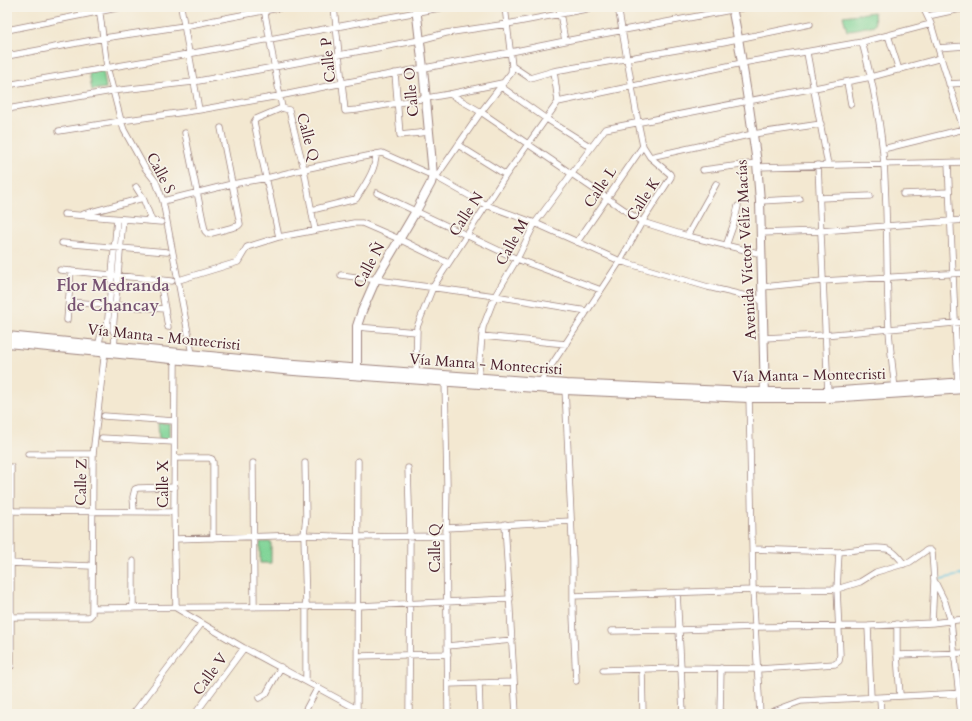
<svg xmlns="http://www.w3.org/2000/svg" width="972" height="721" viewBox="0 0 972 721" font-family="Cardo,serif">
	<rect width="100%" height="100%" fill="#f7f3e8"/>
	<filter id="ink" filterUnits="userSpaceOnUse"><feTurbulence type="fractalNoise" baseFrequency=".025" numOctaves="2"/><feDisplacementMap in="SourceGraphic" scale="8" xChannelSelector="R" yChannelSelector="G"/><feConvolveMatrix kernelMatrix="1 2 1 2 8 2 1 2 1" color-interpolation-filters="sRGB"/></filter>
	<filter id="wash" filterUnits="userSpaceOnUse"><feTurbulence type="fractalNoise" baseFrequency=".012" numOctaves="4" result="noise"/><feDisplacementMap in="SourceGraphic" scale="16" xChannelSelector="R" yChannelSelector="G"/><feGaussianBlur stdDeviation="0.9" result="paint"/><feColorMatrix in="noise" values="0 0 0 0 0 0 0 0 0 0 0 0 0 0 0 0 0 1.4 0 .05"/><feComposite in="paint" operator="in"/></filter>
	<g filter="url(#wash)">
		<rect width="100%" height="100%" fill="#f3e8d1"/>
		<path fill="#80d497" stroke="#657a61" d="M874,12l1,13 -28,6 -4,-15z
			M103,70l3,18 -14,2 -3,-18z
			M158,423h11v17l-10,-1z
			M260,542h11v21h-11z"/>
		<g fill="none" stroke-linecap="round" stroke-linejoin="round">
			<path stroke="#66c5e4" stroke-width="1.5" d="M941,579l24,-5"/>
		</g>
	</g>
	<g filter="url(#ink)">
		<g fill="none" stroke-linecap="round" stroke-linejoin="round">
			<defs>
				<path id="street" d="M99,7l8,60 14,54 3,9 21,38 11,14 7,19 29,153
					M181,7l18,103
					M334,7l11,104 12,-1 93,-16 52,-11
					M559,7l6,34
					M923,7l8,17 10,34 24,76
					M264,8l18,100
					M928,16l37,-8
					M7,30l115,-23
					M888,35l11,35
					M862,42c11,41 19,81 22,123 4,55 2,109 5,164 1,20 4,40 6,61
					M938,48l27,-2
					M807,53l21,112
					M7,56l97,-18 80,-12 100,-19
					M512,66l18,12 24,-7 169,-29 87,-18
					M395,73l5,62 29,-3
					M847,82l4,22
					M949,84l16,-1
					M7,85l181,-31 257,-47
					M500,86l45,32 46,29
					M450,94l31,18 161,110 45,14 75,18
					M558,102l184,-39 120,-21 69,-18
					M7,109l105,-18 81,-9 227,-42 26,-7 61,-9 90,-17
					M59,131l62,-10 78,-11 80,-14 64,-13 168,-31 54,-11 182,-34
					M185,133l20,98 3,3 30,-8 2,-2 -19,-96
					M458,145l48,30
					M883,149l81,-20
					M650,157l103,-23 68,-10
					M948,163l10,223
					M818,165l10,229
					M757,167l208,-5
					M703,170l54,-7
					M436,177l45,-65 30,-39 1,-7 -7,-59
					M136,187l7,11 9,23
					M377,193l140,66 84,31
					M903,194l46,-2
					M820,198l50,-2
					M163,201l69,-17 35,-6 37,-9 78,-16 54,24 50,28 49,18 85,38 88,26 55,13
					M760,201l40,-2
					M312,210l44,-11c8,-13 20,-29 20,-45
					M64,214l97,8
					M84,214l59,-16
					M761,233l60,-2 144,-11
					M687,236l29,-52
					M279,237l-25,-115 2,-3 26,-11 7,2 15,59 11,61
					M577,242l66,-96
					M62,243l105,9
					M726,246l8,-23 4,-17
					M60,270l112,11
					M341,275l154,21 92,15
					M160,280l8,47
					M179,280l59,-18 9,-15 32,-10 75,-14h8l37,16 49,24
					M763,287l59,-6 143,-8
					M69,302l96,7
					M67,320l4,-49
					M357,327l60,5
					M482,336l84,8
					M764,338l60,-3 141,-13
					M98,347l3,-13 6,-5 10,-110
					M114,350l1,-15 -2,-5 10,-111
					M175,360l-1,152 2,96 68,40 122,66
					M416,376l1,-49 16,-40 73,-112 52,-73 -4,-31
					M445,378l2,107 -1,51 2,178
					M478,381l4,-45 1,-9 12,-31 22,-37 18,-36 70,-94 266,-52 70,-19
					M539,384l81,-123 22,-39 29,-45 -1,-3 -20,-17 -7,-11 -5,-24 -20,-115
					M565,388l8,171v56l3,66
					M749,395l4,195 7,124
					M104,416l70,5
					M102,438l72,4
					M28,454h65
					M175,458h34l3,1 1,3v76
					M253,463l1,144
					M305,463l1,54 -2,18 2,71v75
					M408,468l2,68 -1,178
					M7,511l167,1
					M134,511l-1,-14 2,-8 3,-1 37,-1
					M505,524l11,190
					M446,528l125,-7
					M175,539l129,-4 53,2 89,-1
					M753,549l86,3
					M133,561v47
					M7,563l85,3
					M935,582l10,20 6,20 10,92
					M677,593l4,75 2,46
					M573,596l180,-6 84,-1 23,-7 16,-10 34,-10 17,-12h3l2,2 2,29 -2,42
					M92,608l266,-2 152,-7
					M7,617h82l3,-3 1,-160 12,-104
					M897,624v31l3,40
					M868,626l3,72
					M611,631l68,-1 77,-3 112,-1 64,-3 33,-4
					M447,646l65,-6
					M897,655l68,-2
					M358,656l90,-2
					M11,666v-199
					M642,669l1,45
					M603,670l78,-2 78,1 76,-5 4,-3 1,-6 -3,-66 2,-37c13,-1 39,-7 51,-2 6,3 10,9 14,14
					M479,683l1,31
					M448,684l66,-2
					M259,698l7,-4 15,-27
					M880,698l1,16
					M304,713l14,-26
					M133,714l69,-91
					M195,714l49,-66
					M354,714l3,-6 1,-247
					M720,714l1,-46
					M766,714l35,-13 164,-8"/>
				<path id="secondary" d="M732,7l6,31 10,62 9,63 3,38 5,196
					M357,375v-49l5,-15 14,-32 40,-68 15,-28 2,-8 -10,-107 -7,-61"/>
				<path id="primary" d="M7,336l275,27 284,21 183,8h79l137,-10
					M7,343l287,28 271,19 184,8h79l137,-9"/>
			</defs>
			<use href="#street" stroke="#9e847e" stroke-width="7"/>
			<use href="#secondary" stroke="#9e847e" stroke-width="10"/>
			<use href="#primary" stroke="#9e847e" stroke-width="10"/>
			<use href="#street" stroke="#fff" stroke-width="5.5"/>
			<use href="#secondary" stroke="#fff" stroke-width="8"/>
			<use href="#primary" stroke="#fff" stroke-width="8"/>
		</g>
	</g>
	<g text-anchor="middle" dominant-baseline="central" stroke-width="3.5" stroke-linejoin="round" paint-order="stroke">
		<g font-size="15" fill="#4a1f2b" stroke="#f7f3e8">
			<text transform="translate(328 60) rotate(-96)">Calle P</text>
			<text transform="translate(411 92) rotate(-95)">Calle O</text>
			<text transform="translate(308 137) rotate(75)">Calle Q</text>
			<text transform="translate(161 173) rotate(62)">Calle S</text>
			<text transform="translate(600 187) rotate(-56)">Calle L</text>
			<text transform="translate(643 199) rotate(-57)">Calle K</text>
			<text transform="translate(466 214) rotate(-57)">Calle N</text>
			<text transform="translate(512 242) rotate(-61)">Calle M</text>
			<text transform="translate(746 250) rotate(-93)">Avenida Víctor Véliz Macías</text>
			<text transform="translate(369 265) rotate(-62)">Calle Ñ</text>
			<text transform="translate(164 337) rotate(6)">Vía Manta - Montecristi</text>
			<text transform="translate(486 364) rotate(4)">Vía Manta - Montecristi</text>
			<text transform="translate(809 375) rotate(-1)">Vía Manta - Montecristi</text>
			<text transform="translate(81 482) rotate(-89)">Calle Z</text>
			<text transform="translate(163 484) rotate(-90)">Calle X</text>
			<text transform="translate(435 548) rotate(-90)">Calle Q</text>
			<text transform="translate(210 674) rotate(-54)">Calle V</text>
		</g>
		<g font-size="17" font-weight="bold" fill="#775372" stroke="#f7f3e8">
			<text x="113" y="285">Flor Medranda<tspan x="113" dy="20">de Chancay</tspan></text>
		</g>
	</g>
	<rect width="972" height="721" fill="none" stroke="#f7f3e8" stroke-width="24"/>
</svg>
